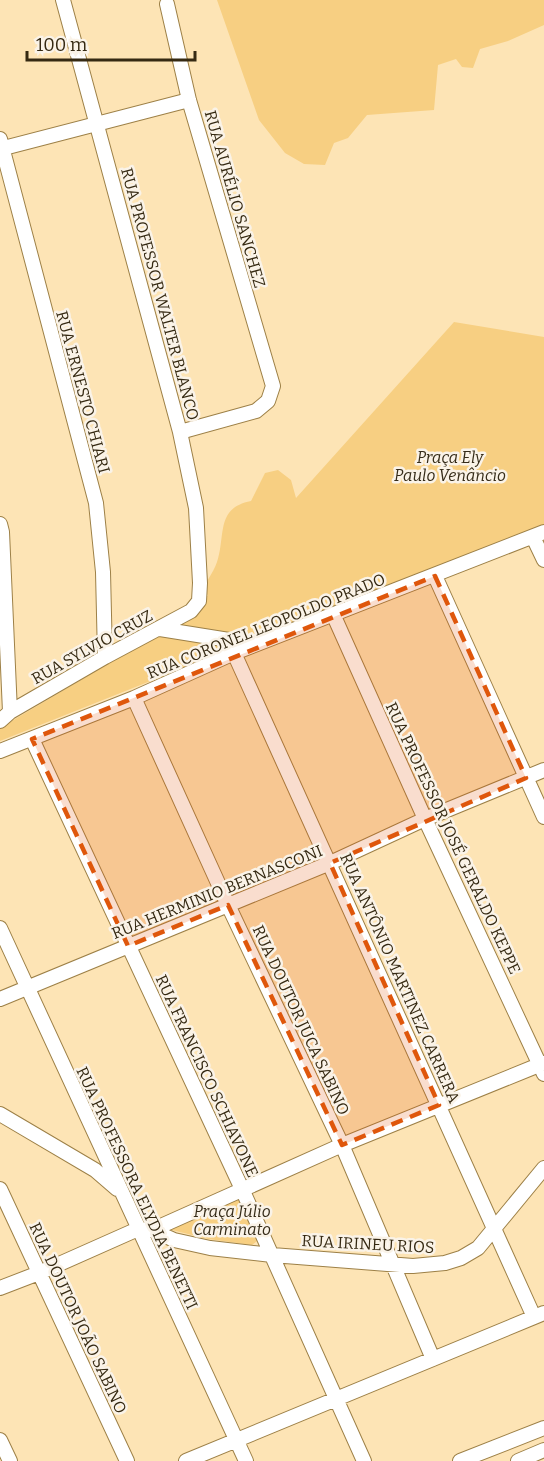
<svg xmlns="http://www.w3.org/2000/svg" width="544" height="1461" viewBox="0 0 544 1461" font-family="Bitter,serif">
	<rect width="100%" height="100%" fill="#fde4b5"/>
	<path fill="#f7cf82" d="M217,0h327v25l-36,16 -28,8 -7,19 -11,-1 -6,-8 -18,6 -4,45 -67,5 -19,23 -14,5 -9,22 -21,-1 -19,-11 -26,-33z
		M454,322l90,15v193l-250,94 -294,117v-13l190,-113 18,-20 -5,-2c2,-12 10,-19 14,-31 9,-26 -2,-54 34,-61l14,-28 13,-3 13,10 5,18z
		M238,1194l23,44 -9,7 -44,-6 -40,-10z"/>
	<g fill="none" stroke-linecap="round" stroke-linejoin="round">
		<defs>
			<path id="minor" d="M167,4l22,96 84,286 -5,15 -12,10 -76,21
				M0,139l96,364 7,69 2,85
				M0,149l189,-49
				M0,524l2,8 8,180
				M533,537l11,23
				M435,576l109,241
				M333,614l92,205 119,255
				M160,629l94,15
				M234,653l300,664
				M134,698l94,207 114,240 91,214
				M0,721l10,-9 95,-55 86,-46 8,-10 1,-18 -4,-75 -16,-76 -117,-432
				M32,739l210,450 122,272
				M0,751l134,-53 100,-45 310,-121
				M0,928l246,533
				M0,999l330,-136 95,-44 119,-49
				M0,1114l95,56 22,19
				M0,1189l127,272
				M152,1230l22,10 36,8 62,7 141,11 32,-3 16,-5 17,-10 66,-80
				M0,1288l39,-15 99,-44 14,1 190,-85 202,-82
				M0,1440l10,21
				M186,1461l358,-148
				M460,1461l84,-33
				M518,1461l26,-11"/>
		</defs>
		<use href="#minor" stroke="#9d8047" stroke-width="16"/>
		<use href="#minor" stroke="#fff" stroke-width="14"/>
	</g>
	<path fill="#df570c" fill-opacity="0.2" stroke="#df570c" stroke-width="4.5" stroke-dasharray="12 8" stroke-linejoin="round" d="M435,576l91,202 -196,85 109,242 -97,40 -114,-240 -100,41 -96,-207z"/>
	<g text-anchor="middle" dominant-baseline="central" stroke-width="5" stroke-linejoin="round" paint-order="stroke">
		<g font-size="16" fill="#352912" stroke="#faf3e8">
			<text transform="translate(235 199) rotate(74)">RUA AURÉLIO SANCHEZ</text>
			<text transform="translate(160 294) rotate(75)">RUA PROFESSOR WALTER BLANCO</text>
			<text transform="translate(83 392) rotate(75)">RUA ERNESTO CHIARI</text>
			<text transform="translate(266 626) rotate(-22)">RUA CORONEL LEOPOLDO PRADO</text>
			<text transform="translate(92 647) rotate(-29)">RUA SYLVIO CRUZ</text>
			<text transform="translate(453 838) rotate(65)">RUA PROFESSOR JOSÉ GERALDO KEPPE</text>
			<text transform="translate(217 892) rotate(-22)">RUA HERMINIO BERNASCONI</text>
			<text transform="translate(400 978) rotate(66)">RUA ANTÔNIO MARTINEZ CARRERA</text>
			<text transform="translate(301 1020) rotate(65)">RUA DOUTOR JUCA SABINO</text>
			<text transform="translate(207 1076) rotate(65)">RUA FRANCISCO SCHIAVONE</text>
			<text transform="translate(137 1188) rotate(65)">RUA PROFESSORA ELYDIA BENETTI</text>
			<text transform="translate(368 1244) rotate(3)">RUA IRINEU RIOS</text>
			<text transform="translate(78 1318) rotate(65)">RUA DOUTOR JOÃO SABINO</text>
		</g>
		<g font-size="16" font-style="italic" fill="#362c19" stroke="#faf3e8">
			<text x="450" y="457">Praça Ely<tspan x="450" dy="18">Paulo Venâncio</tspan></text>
			<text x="232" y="1211">Praça Júlio<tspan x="232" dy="18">Carminato</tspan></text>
		</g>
	</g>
	<path d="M27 51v9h168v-9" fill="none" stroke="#352912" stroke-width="3"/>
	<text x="36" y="51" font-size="18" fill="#352912" stroke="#faf3e8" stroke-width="4.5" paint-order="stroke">100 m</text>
</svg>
